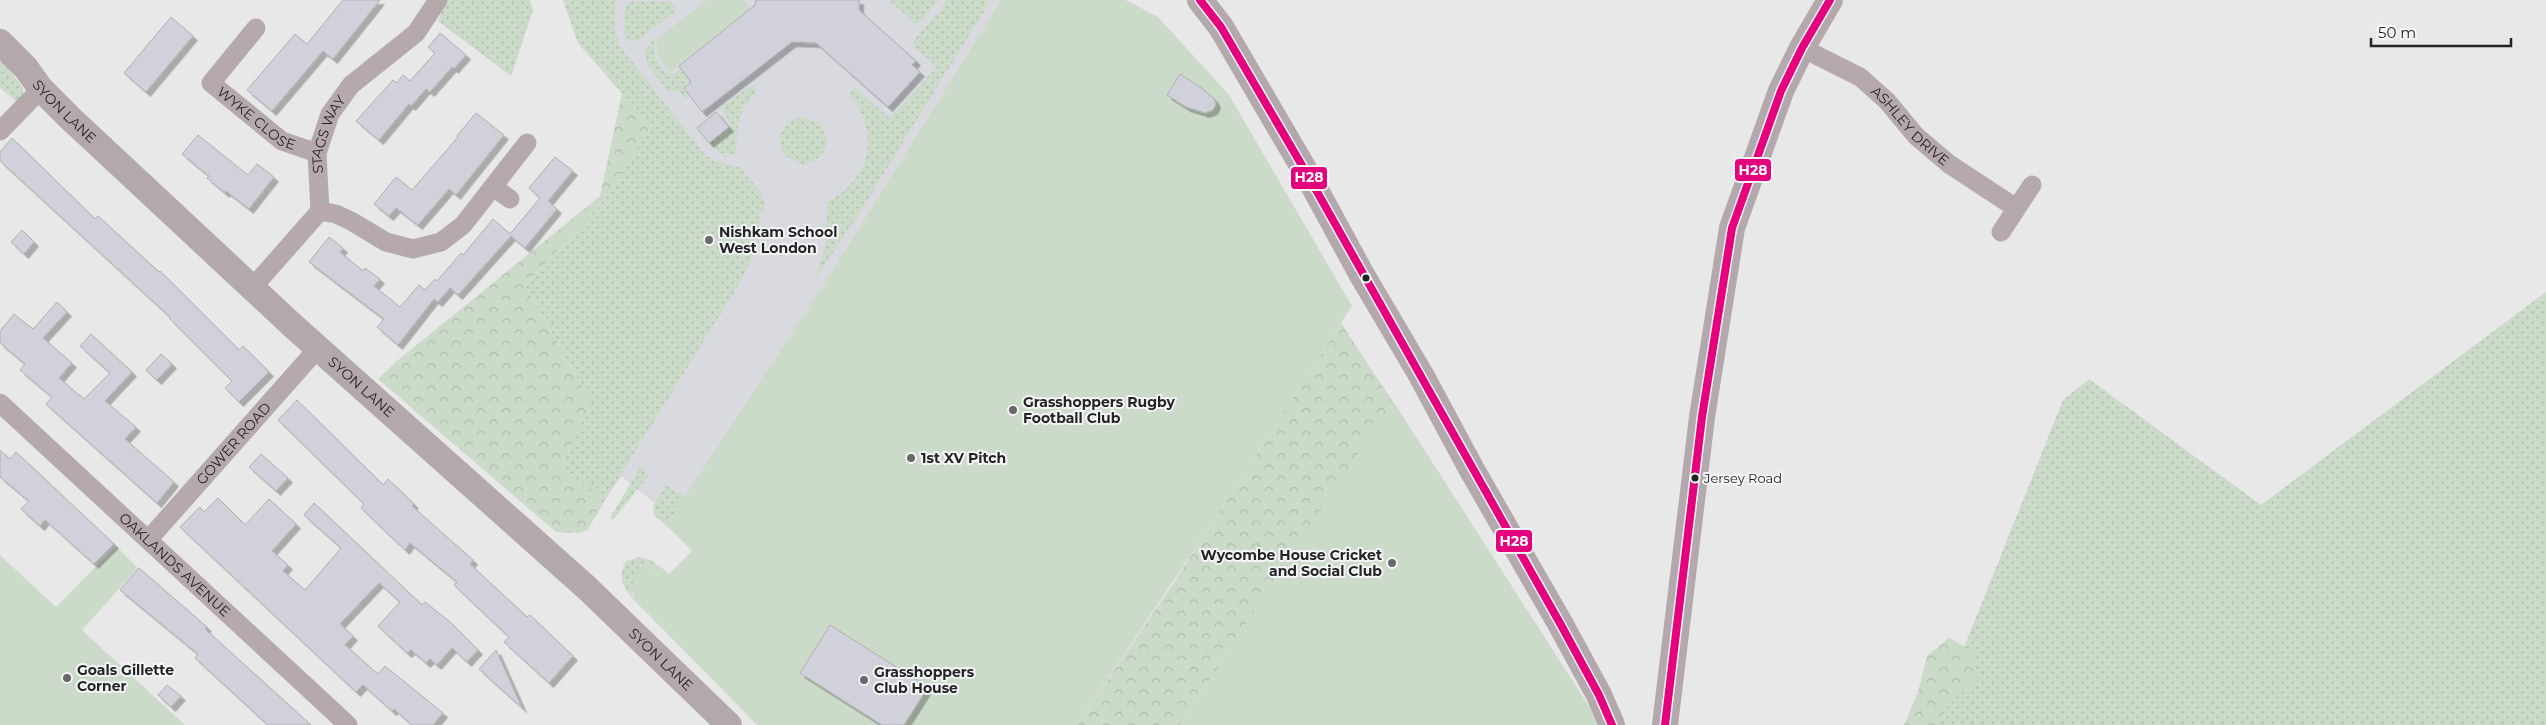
<svg xmlns="http://www.w3.org/2000/svg" width="2546" height="725" viewBox="0 0 2546 725" font-family="Montserrat,sans-serif">
	<defs>
		<pattern id="grass-dots" width="8" height="8" patternUnits="userSpaceOnUse" patternTransform="scale(1.25)"><rect width="8" height="8" fill="#ccdbc9"/><path d="M2 2h.1M6 6h.1" fill="none" stroke="#afbcac" stroke-width="1.8" stroke-linecap="round"/></pattern>
		<pattern id="forest-crowns" width="20" height="18" patternUnits="userSpaceOnUse" patternTransform="scale(1.25)"><rect width="20" height="18" fill="#ccdbc9"/><path d="M2 6a3 3 0 1 1 6 0M12 15a3 3 0 1 1 6 0" fill="none" stroke="#afbcac"/></pattern>
		<filter id="shadow"><feDropShadow dx="4.5" dy="4.5" stdDeviation="0" flood-color="#0004"/></filter>
	</defs>
	<rect width="100%" height="100%" fill="#e8e8e9"/>
	<path fill="#d8dadf" d="M563,0h438l-174,279 -155,238 -51,-41 -16,24 -43,-33 42,-267 47,-74 -73,-83z"/>
	<path fill="url(#grass-dots)" d="M446,0h84l3,10 -22,66 -73,-55z
		M563,0h53l-1,30 4,15 87,111 11,6 24,6c12,18 24,22 24,44h-5l-1,33 -21,41 -133,214 -43,-33 29,-65 -66,-117 79,-85 47,-74 -73,-83z
		M889,0h50l-22,25z
		M945,0h46l-131,212 -45,67 10,-31 3,-47c46,-23 51,-70 21,-108l5,-6 36,31 47,-51 -23,-21 -1,-5 31,-35z
		M633,1l38,1 5,6 -3,5 -35,27c-19,7 -15,-26 -11,-36z
		M654,38l1,19 10,15 9,2 7,-6 10,14 -7,6 5,7 -4,4 -5,-7 -13,-2 -19,-25 -3,-14z
		M0,58l23,29v8l-6,7 -17,-14z
		M752,85l5,6c-22,23 -19,36 -21,64l-16,-2 -11,-10 23,-18 -11,-17z
		M802,117l18,6 7,17c-2,14 -9,22 -24,25l-18,-9c-10,-17 -4,-35 17,-39z
		M2546,292v433h-613l130,-325 26,-21 172,126z
		M639,466l10,9 -36,45 -3,-2 24,-40z
		M666,485l19,12 -19,28 -12,-10 -1,-8z
		M639,557l12,3 7,6 -4,4 -9,-8 -14,32 10,13c-14,-13 -26,-27 -15,-46z"/>
	<path fill="url(#forest-crowns)" d="M622,93l29,33 -47,74 -79,85 66,117 -29,65 43,33 -18,31 -10,2 -21,-1 -178,-153 20,-19 202,-164z
		M1341,323l52,79 -213,323h-103l93,-137z
		M1949,638l26,14 3,30 -32,21 -6,22h-36l14,-33 9,-36z"/>
	<path fill="#ccdbc9" d="M707,0h36l7,9 -80,63c-8,-11 -17,-19 -12,-34z
		M1001,0h125l32,17 71,78 123,211 -138,214 -137,205h-320l-116,-118c-17,-19 -7,-27 4,-46l8,9 6,-5 10,9 23,-23 -26,-26 161,-246z
		M1393,401l208,324h-421z
		M116,546l22,22 -56,62 103,95h-185v-170l56,52z"/>
	<path fill="#d0d1da" stroke="#b0b0b1" filter="url(#shadow)" d="M343,0h37l-47,59 -10,-8 -51,60 -25,-21 48,-56 12,10z
		M756,0h103v10l57,51 -4,4 8,7 -32,35 -72,-64 -24,-1 -90,70 -18,-24 7,-6 -12,-16 76,-61z
		M171,17l22,19 -47,56 -22,-19z
		M440,33l26,22 -12,14 -2,-2 -22,25 -4,-3 -15,17 -2,-2 -30,36 -23,-19 37,-41 4,3 6,-8 7,6 25,-28 -7,-6z
		M1180,74l23,15 11,10 2,5 -3,6 -8,3 -19,-6 -19,-12z
		M716,112l13,15 -20,16 -12,-15z
		M476,113l28,22 -48,60 -7,-6 -31,36 -22,-17 -7,8 -15,-12 22,-27 16,13 46,-53 -1,-1z
		M198,135l50,40 9,-11 17,13 -25,32 -23,-18 -1,2 -18,-15 2,-2 -27,-22z
		M12,138l83,81 3,-3 61,56 1,-1 79,79 4,-4 26,26 -30,30 -14,-14 7,-7 -63,-63 1,-1 -170,-156v-9z
		M555,157l18,14 -25,30 9,8 -32,39 -14,-12 -53,59 -8,-7 -12,14 -4,-3 -36,46 -21,-18 7,-8 -75,-57 20,-25 14,11 -3,4 23,19 2,-3 15,11 -6,7 26,21 19,-22 6,5 10,-11 2,2 24,-28 2,2 30,-36 17,15 30,-36 -11,-10z
		M22,230l12,12 -10,12 -13,-12z
		M57,302l10,10 -24,26 29,25 -13,15 25,21 26,-26 -30,-27 11,-12 41,38 -27,29 31,26 -11,12 49,43 -17,21 -111,-99 6,-7 -32,-27 5,-6 -25,-21v-12l14,-17 19,15z
		M161,354l11,10 -15,16 -11,-10z
		M297,400l86,85 5,-6 26,25 -2,2 61,54 -3,4 57,53 3,-2 43,41 -24,27 -45,-41 5,-5 -55,-52 3,-3 -47,-39 -5,7 -44,-42 3,-4 -86,-84z
		M0,450l10,9 6,-7 98,92 -20,20 -49,-44 -5,6 -19,-17 8,-8 -29,-24z
		M261,454l27,24 -12,13 -27,-24z
		M218,498l27,27 24,-26 27,25 -24,27 16,14 -5,6 22,19 36,-42 -37,-33 10,-12 108,102 3,-3 24,19 29,29 -11,12 -15,-14 -15,17 -7,-6 -4,4 -15,-13 -4,3 -29,-27 22,-24 -21,-19 -39,41 13,12 -8,9 33,29 7,-8 58,47 -10,12h-21l-18,-16 -2,2 -29,-26 -7,7 -176,-165 20,-20 4,5z
		M139,568l68,59 -2,2 106,96h-43l-73,-67 3,-4 -78,-64z
		M830,625l98,62 -24,38h-22l-82,-52z
		M496,650l26,58 -43,-39z
		M167,685l14,11 -10,11 -13,-12z"/>
	<g fill="none" stroke-linecap="round" stroke-linejoin="round">
		<g stroke="#b5a9ac" stroke-width="19">
			<path id="s1" d="M256,28l-45,55 71,58 35,12"/>
			<path id="s2" d="M1802,48l58,29 27,24 29,35 33,28 67,44"/>
			<path d="M0,131l41,-42"/>
			<path d="M493,187l17,12"/>
			<path d="M320,211l16,3 15,7 35,21 27,7 28,-7 22,-17 64,-82"/>
			<path d="M2001,232l31,-47"/>
			<path id="s3" d="M253,287l67,-76 -3,-58 13,-39 21,-29 65,-52 22,-33"/>
			<path id="s4" d="M0,403l348,322"/>
			<path id="s5" d="M148,540l171,-193"/>
		</g>
		<g stroke="#b3a8ab" stroke-width="26">
			<path d="M1200,0l21,27 86,147 55,101 59,100 51,95 89,155 38,70 13,30"/>
			<path id="s6" d="M0,42l26,26 15,21 29,29 222,207 295,263 142,137"/>
			<path d="M1665,725l37,-308 30,-189 49,-137 21,-43 28,-48"/>
		</g>
		<defs>
			<path id="bus-1" d="M1200,0l21,27 86,147 254,451 38,70 13,30
				M1665,725l37,-308 30,-189 49,-137 21,-43 28,-48"/>
		</defs>
		<use href="#bus-1" stroke="#f4f5f7" stroke-width="11"/>
		<use href="#bus-1" stroke="#e5007d" stroke-width="8"/>
	</g>
	<g fill="#69696a" stroke="#f4f5f7" stroke-width="2">
		<circle cx="709" cy="240" r="5"/>
		<circle cx="1013" cy="410" r="5"/>
		<circle cx="911" cy="458" r="5"/>
		<circle cx="1392" cy="563" r="5"/>
		<circle cx="67" cy="678" r="5"/>
		<circle cx="864" cy="680" r="5"/>
	</g>
	<g fill="#242425" stroke="#f4f5f7" stroke-width="2">
		<circle cx="1366" cy="278" r="4.5"/>
		<circle cx="1695" cy="478" r="4.5"/>
	</g>
	<g text-anchor="middle" dominant-baseline="central" stroke-width="4" stroke-linejoin="round" paint-order="stroke">
		<g font-size="13" fill="#242425" stroke="#f4f5f7" text-anchor="start">
			<text x="1704" y="478">Jersey Road</text>
		</g>
		<g font-size="14" fill="#242425" stroke="#f4f5f7">
			<text stroke="none"><textPath href="#s6" startOffset="95">SYON LANE</textPath></text>
			<text stroke="none"><textPath href="#s1" startOffset="129">WYKE CLOSE</textPath></text>
			<text stroke="none"><textPath href="#s2" startOffset="135">ASHLEY DRIVE</textPath></text>
			<text stroke="none"><textPath href="#s3" startOffset="180">STAGS WAY</textPath></text>
			<text stroke="none"><textPath href="#s6" startOffset="500">SYON LANE</textPath></text>
			<text stroke="none"><textPath href="#s5" startOffset="129">GOWER ROAD</textPath></text>
			<text stroke="none"><textPath href="#s4" startOffset="238">OAKLANDS AVENUE</textPath></text>
			<text stroke="none"><textPath href="#s6" startOffset="905">SYON LANE</textPath></text>
		</g>
		<g font-size="14" font-weight="bold" fill="#242425" stroke="#f4f5f7" text-anchor="start">
			<text x="719" y="232">Nishkam School<tspan x="719" dy="16">West London</tspan></text>
			<text x="1023" y="402">Grasshoppers Rugby<tspan x="1023" dy="16">Football Club</tspan></text>
			<text x="921" y="458">1st XV Pitch</text>
			<text x="1382" y="555" text-anchor="end">Wycombe House Cricket<tspan x="1382" dy="16">and Social Club</tspan></text>
			<text x="77" y="670">Goals Gillette<tspan x="77" dy="16">Corner</tspan></text>
			<text x="874" y="672">Grasshoppers<tspan x="874" dy="16">Club House</tspan></text>
		</g>
	</g>
	<g stroke="#f4f5f7" stroke-width="2">
		<rect x="1734" y="158" width="38" height="24" rx="5" fill="#e5007d"/>
		<rect x="1290" y="166" width="38" height="24" rx="5" fill="#e5007d"/>
		<rect x="1495" y="529" width="38" height="24" rx="5" fill="#e5007d"/>
	</g>
	<g font-size="14" text-anchor="middle" font-weight="bold" fill="#fff">
		<text x="1753" y="175">H28</text>
		<text x="1309" y="182">H28</text>
		<text x="1514" y="546">H28</text>
	</g>
	<path d="M2371 38v8h140v-8" fill="none" stroke="#242425" stroke-width="2.5"/>
	<text x="2378" y="38" font-size="15" fill="#242425" stroke="#f4f5f7" stroke-width="4" paint-order="stroke">50 m</text>
</svg>
